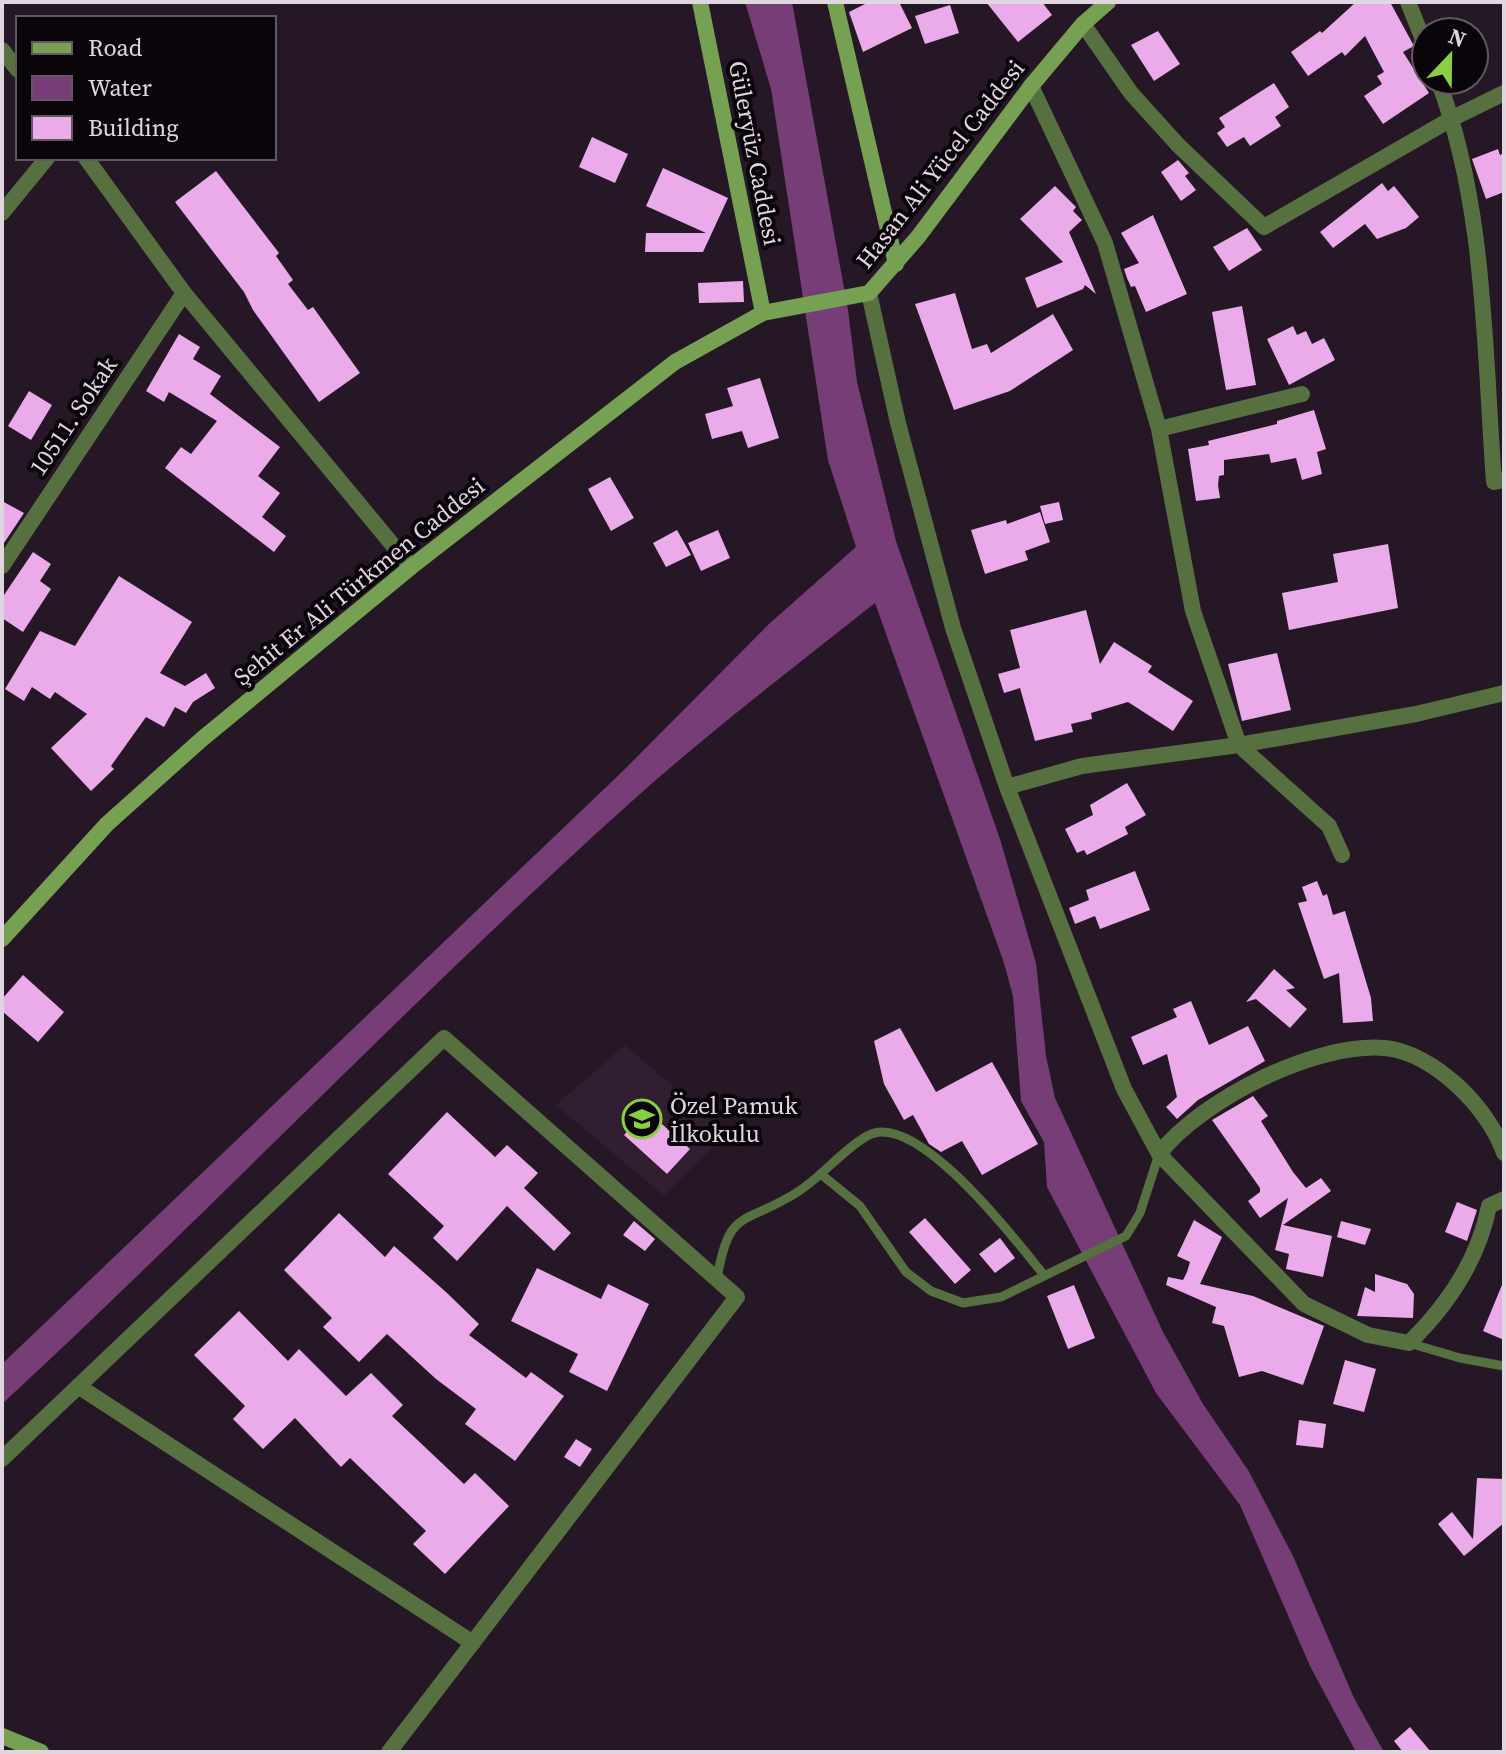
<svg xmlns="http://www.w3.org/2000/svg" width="1506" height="1754" viewBox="0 0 1506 1754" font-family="'Source Serif 4',serif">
	<rect width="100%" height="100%" fill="#251725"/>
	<path fill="#321e31" d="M625,1045l102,88 -63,63 -108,-91z"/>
	<path fill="#773d76" d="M745,2h47l56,308 9,72 39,159 104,298 36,124 10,93 9,42 108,234 40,72 45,66 45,86 61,142 30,54h-28l-46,-86 -70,-161 -84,-112 -109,-206 -3,-45 -23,-41 -8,-105 -9,-33 -129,-360c-82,65 -166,129 -244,199 -216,194 -416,405 -629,602v-40l622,-594 146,-147 86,-76 -28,-87 -57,-371z"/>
	<path fill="#ebaae9" d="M869,2h30l13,26 -49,24 -14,-40z
		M986,2h56l10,13 -34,27z
		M1356,2h34l24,44 -11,6 26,41 -46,31 -19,-28 18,-12 -5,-8 7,-4 -19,-36 -20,20 -3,-4 -34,24 -17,-24 29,-21 2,2z
		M950,5l9,28 -34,11 -10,-28z
		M1158,31l22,33 -26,17 -23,-36z
		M1274,83l15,24 -14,10 6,9 -31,20 -6,-9 -17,10 -10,-14 8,-6 -6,-9z
		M592,137l36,17 -13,29 -36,-16z
		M1498,149l2,6 4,-2v39l-18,7 -14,-40z
		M1178,160l11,13 -4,3 11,14 -15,11 -20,-29z
		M663,168l65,30 -25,54h-58l1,-19h60l-60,-27z
		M216,171l63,82 -3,3 17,24 -5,4 20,26 5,-3 47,66 -41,29 -66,-92 -9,-18 -69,-90z
		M1382,183l6,8 6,-5 25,31 -13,11 -29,11 -12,-15 -32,24 -13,-16z
		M1055,186l21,21 -3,4 9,9 -13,12 27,62 -11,-9 -2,4 -46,19 -12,-30 38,-16 -43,-43z
		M1153,215l34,79 -41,18 -11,-26 -4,1 -4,-9 -3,-9 15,-6 -18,-30z
		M1247,228l15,22 -33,21 -16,-24z
		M743,281l1,21 -45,1 -1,-20z
		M955,293l17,56 15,-5 4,9 62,-39 20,36 -63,41 -56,19 -39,-106z
		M1242,306l14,79 -30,5 -14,-78z
		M1293,326l4,9 9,-4 6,13 12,-6 11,22 -46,25 -22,-46z
		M179,334l21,13 -7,12 28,17 -11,18 70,53 -22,29 22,17 -18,24 24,19 -12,16 -109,-84 16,-21 10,7 26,-33 -48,-29 -5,10 -18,-11z
		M760,378l19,60 -31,10 -6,-17 -30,8 -7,-25 28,-8 -6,-18z
		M29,391l23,14 -21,35 -23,-14z
		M1314,410l12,39 -9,3 5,22 -20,6 -6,-22 -25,5 -2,-9 -45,6v15l-5,1 -1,9 2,13 -24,3 -8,-52 21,-4 -1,-4 69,-17v-3z
		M610,477l24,41 -23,13 -23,-42z
		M2,501l22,12 -22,33z
		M1059,502l4,18 -18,4 -5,-18z
		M1040,512l10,30 -25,9 3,9 -43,14 -14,-44 35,-10 1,4z
		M677,530l14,25 -25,12 -13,-24z
		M718,530l12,28 -29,13 -13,-28z
		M1388,544l10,64 -109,22 -7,-37 56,-11 -5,-28z
		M33,552l18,12 -11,17 11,8 -28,43 -21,-14v-20z
		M119,576l73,46 -32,51 25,13 21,-13 9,15 -22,14 -7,11 -11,-6 -11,20 -18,-10 -35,49 3,3 -23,22 -40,-43 36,-34 -32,-22 -5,7 -18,-12 -8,14 -19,-12 35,-58 35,15z
		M1086,610l14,54 14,-22 38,24 -4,6 45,29 -20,30 -45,-29 -37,11 1,6 -21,5 2,8 -38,9 -15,-53 -16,5 -6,-19 22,-6 -10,-38z
		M1277,653l14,57 -49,11 -14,-57z
		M1127,783l19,32 -21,12 3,7 -41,21 -3,-5 -7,3 -12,-24 28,-14 -3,-10z
		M1135,871l15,39 -50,19 -5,-13 -20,8 -6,-16 20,-8 -3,-10z
		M1317,881l6,15 4,-2 6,21 12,-4 26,87 2,23 -30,2 -4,-50 -15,6 -26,-76 9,-2 -5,-14z
		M1274,969l21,19 -9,2 21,19 -17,19 -34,-29 -10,3z
		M23,975l41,37 -26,30 -36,-31v-12z
		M1191,1001l18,44 39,-19 17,35 -67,39 -21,19 -11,-12 11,-10 -10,-43 -24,11 -12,-28 46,-20 -4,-8z
		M900,1028l36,64 56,-30 46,82 -56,31 -20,-34 -21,11 -12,-8 -16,-29 -9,5 -20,-36 -10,-43z
		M1253,1096l15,20 -7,5 32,51 13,16 15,-10 10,13 -48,34 49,11 -9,41 -37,-8 3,-15 -14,-4 13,-52 -28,20 -12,-17 12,-9v-4l-48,-68z
		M646,1110l44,39 -23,25 -43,-39z
		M447,1112l48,45 12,-12 31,28 -14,15 47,45 -17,18 -47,-45 -50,55 -24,-23 11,-12 -56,-52z
		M1457,1202l20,8 -10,31 -22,-9z
		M339,1213l46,44 9,-11 53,47 32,31 -10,11 57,43 5,-6 33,24 -49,65 -50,-37 11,-15 -40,-30 -49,-45 -28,28 -36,-35 9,-9 -48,-48z
		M925,1218l46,52 -16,14 -46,-52z
		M1194,1220l28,17 -22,47 53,12 71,30 -21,59 -41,-14 -23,6 -15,-51 -12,-3 4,-16 -50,-22 2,-8 15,3 4,-8 3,-10 -13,-6z
		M634,1221l21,18 -10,12 -22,-16z
		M1341,1221l30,8 -6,16 -28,-8z
		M1000,1238l15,20 -20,15 -16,-19z
		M537,1268l64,31 7,-15 41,20 -42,87 -38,-19 9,-18 -67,-33z
		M1375,1274l32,10 7,10 -1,24 -56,-2 8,-29 10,5z
		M1504,1280v60l-21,-9z
		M1074,1285l21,53 -27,11 -21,-53z
		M239,1311l49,50 11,-12 47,47 25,-23 32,32 -11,11 72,68 11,-11 34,33 -64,68 -32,-30 13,-13 -76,-73 -9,9 -46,-49 -32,31 -30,-30 12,-13 -51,-51z
		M1345,1360l31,9 -12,43 -31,-8z
		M1299,1420l27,4 -3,24 -27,-3z
		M576,1439l16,10 -12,18 -16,-10z
		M1477,1478l27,1v44l-40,33 -26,-32 14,-12 21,27z
		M1410,1727l21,25h-28l-9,-11z"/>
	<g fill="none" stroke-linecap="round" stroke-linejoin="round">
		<path stroke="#567040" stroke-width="9" d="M822,1175l38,31 46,66 25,19 32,12 38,-6 125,-61 14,-23 19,-59
			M717,1279c12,-72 26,-53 79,-86 26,-16 45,-42 71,-57 48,-29 150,106 177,139
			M1409,1343l51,15 44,8"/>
		<path stroke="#567040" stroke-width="16" d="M1408,2l18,45
			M1083,24l48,69 47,52 86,82 189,-109 51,-25
			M2,50l16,20
			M1438,80c48,127 46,268 56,402l10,-2
			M1031,86l74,157 54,186 34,182 46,134 90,81 13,29
			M86,158l98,135 227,274
			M2,213l45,-55
			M869,293l29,130 55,205 54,159 117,302 35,65 145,150 64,31 41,8c39,-38 69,-82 80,-137l15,-7
			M1159,429l143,-35
			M2,566l182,-273
			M1007,787l75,-21 157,-21 177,-31 88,-21
			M1159,1154c42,-54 156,-112 226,-106 49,5 104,60 119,105
			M78,1386l395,257
			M2,1459l442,-421 293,259 -348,455"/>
		<path stroke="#76a052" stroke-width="16" d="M700,2l63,311
			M835,2l61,262
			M2,939l105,-115 95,-85 209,-172 264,-205 88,-49 106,-20 49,-56 113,-151 52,-62 25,-22
			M2,1736l39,16"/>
	</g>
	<defs>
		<symbol id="school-ring" viewBox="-11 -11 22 22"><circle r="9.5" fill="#0a050a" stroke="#8bce46" stroke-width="1.5"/><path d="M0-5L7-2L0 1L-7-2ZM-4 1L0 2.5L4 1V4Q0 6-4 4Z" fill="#8bce46"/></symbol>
	</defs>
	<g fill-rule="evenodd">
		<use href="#school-ring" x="620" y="1097" width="44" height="44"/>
	</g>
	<g text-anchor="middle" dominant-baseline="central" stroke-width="8" stroke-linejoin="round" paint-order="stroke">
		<g font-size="24" fill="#e0d6df" stroke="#0a050a">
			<text transform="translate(755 153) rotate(79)">Güleryüz Caddesi</text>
			<text transform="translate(940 164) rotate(-52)">Hasan Ali Yücel Caddesi</text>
			<text transform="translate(73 416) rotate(-56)">10511. Sokak</text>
			<text transform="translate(359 581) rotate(-39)">Şehit Er Ali Türkmen Caddesi</text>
		</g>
		<g font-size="24" fill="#e0d6df" stroke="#0a050a" text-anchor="start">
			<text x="670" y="1105">Özel Pamuk<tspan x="670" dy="28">İlkokulu</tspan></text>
		</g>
	</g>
	<rect width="1506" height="1754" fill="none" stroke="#e0d6df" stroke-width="8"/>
	<rect x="16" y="16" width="260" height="144" fill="#0a050a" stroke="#60595f" stroke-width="2"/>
	<rect x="32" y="42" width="40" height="12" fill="#76a052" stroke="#60595f" stroke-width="2"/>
	<text x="88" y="56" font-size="24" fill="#e0d6df">Road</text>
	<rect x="32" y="76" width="40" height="24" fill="#773d76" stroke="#60595f" stroke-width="2"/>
	<text x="88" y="96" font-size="24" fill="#e0d6df">Water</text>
	<rect x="32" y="116" width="40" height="24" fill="#ebaae9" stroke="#60595f" stroke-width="2"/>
	<text x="88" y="136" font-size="24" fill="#e0d6df">Building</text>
	<g transform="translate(1450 56) rotate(22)"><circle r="38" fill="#0a050a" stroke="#60595f" stroke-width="2"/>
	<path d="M0-6L14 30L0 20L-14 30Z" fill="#8bce46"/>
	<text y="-12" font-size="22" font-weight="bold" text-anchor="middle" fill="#e0d6df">N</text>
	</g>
</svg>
